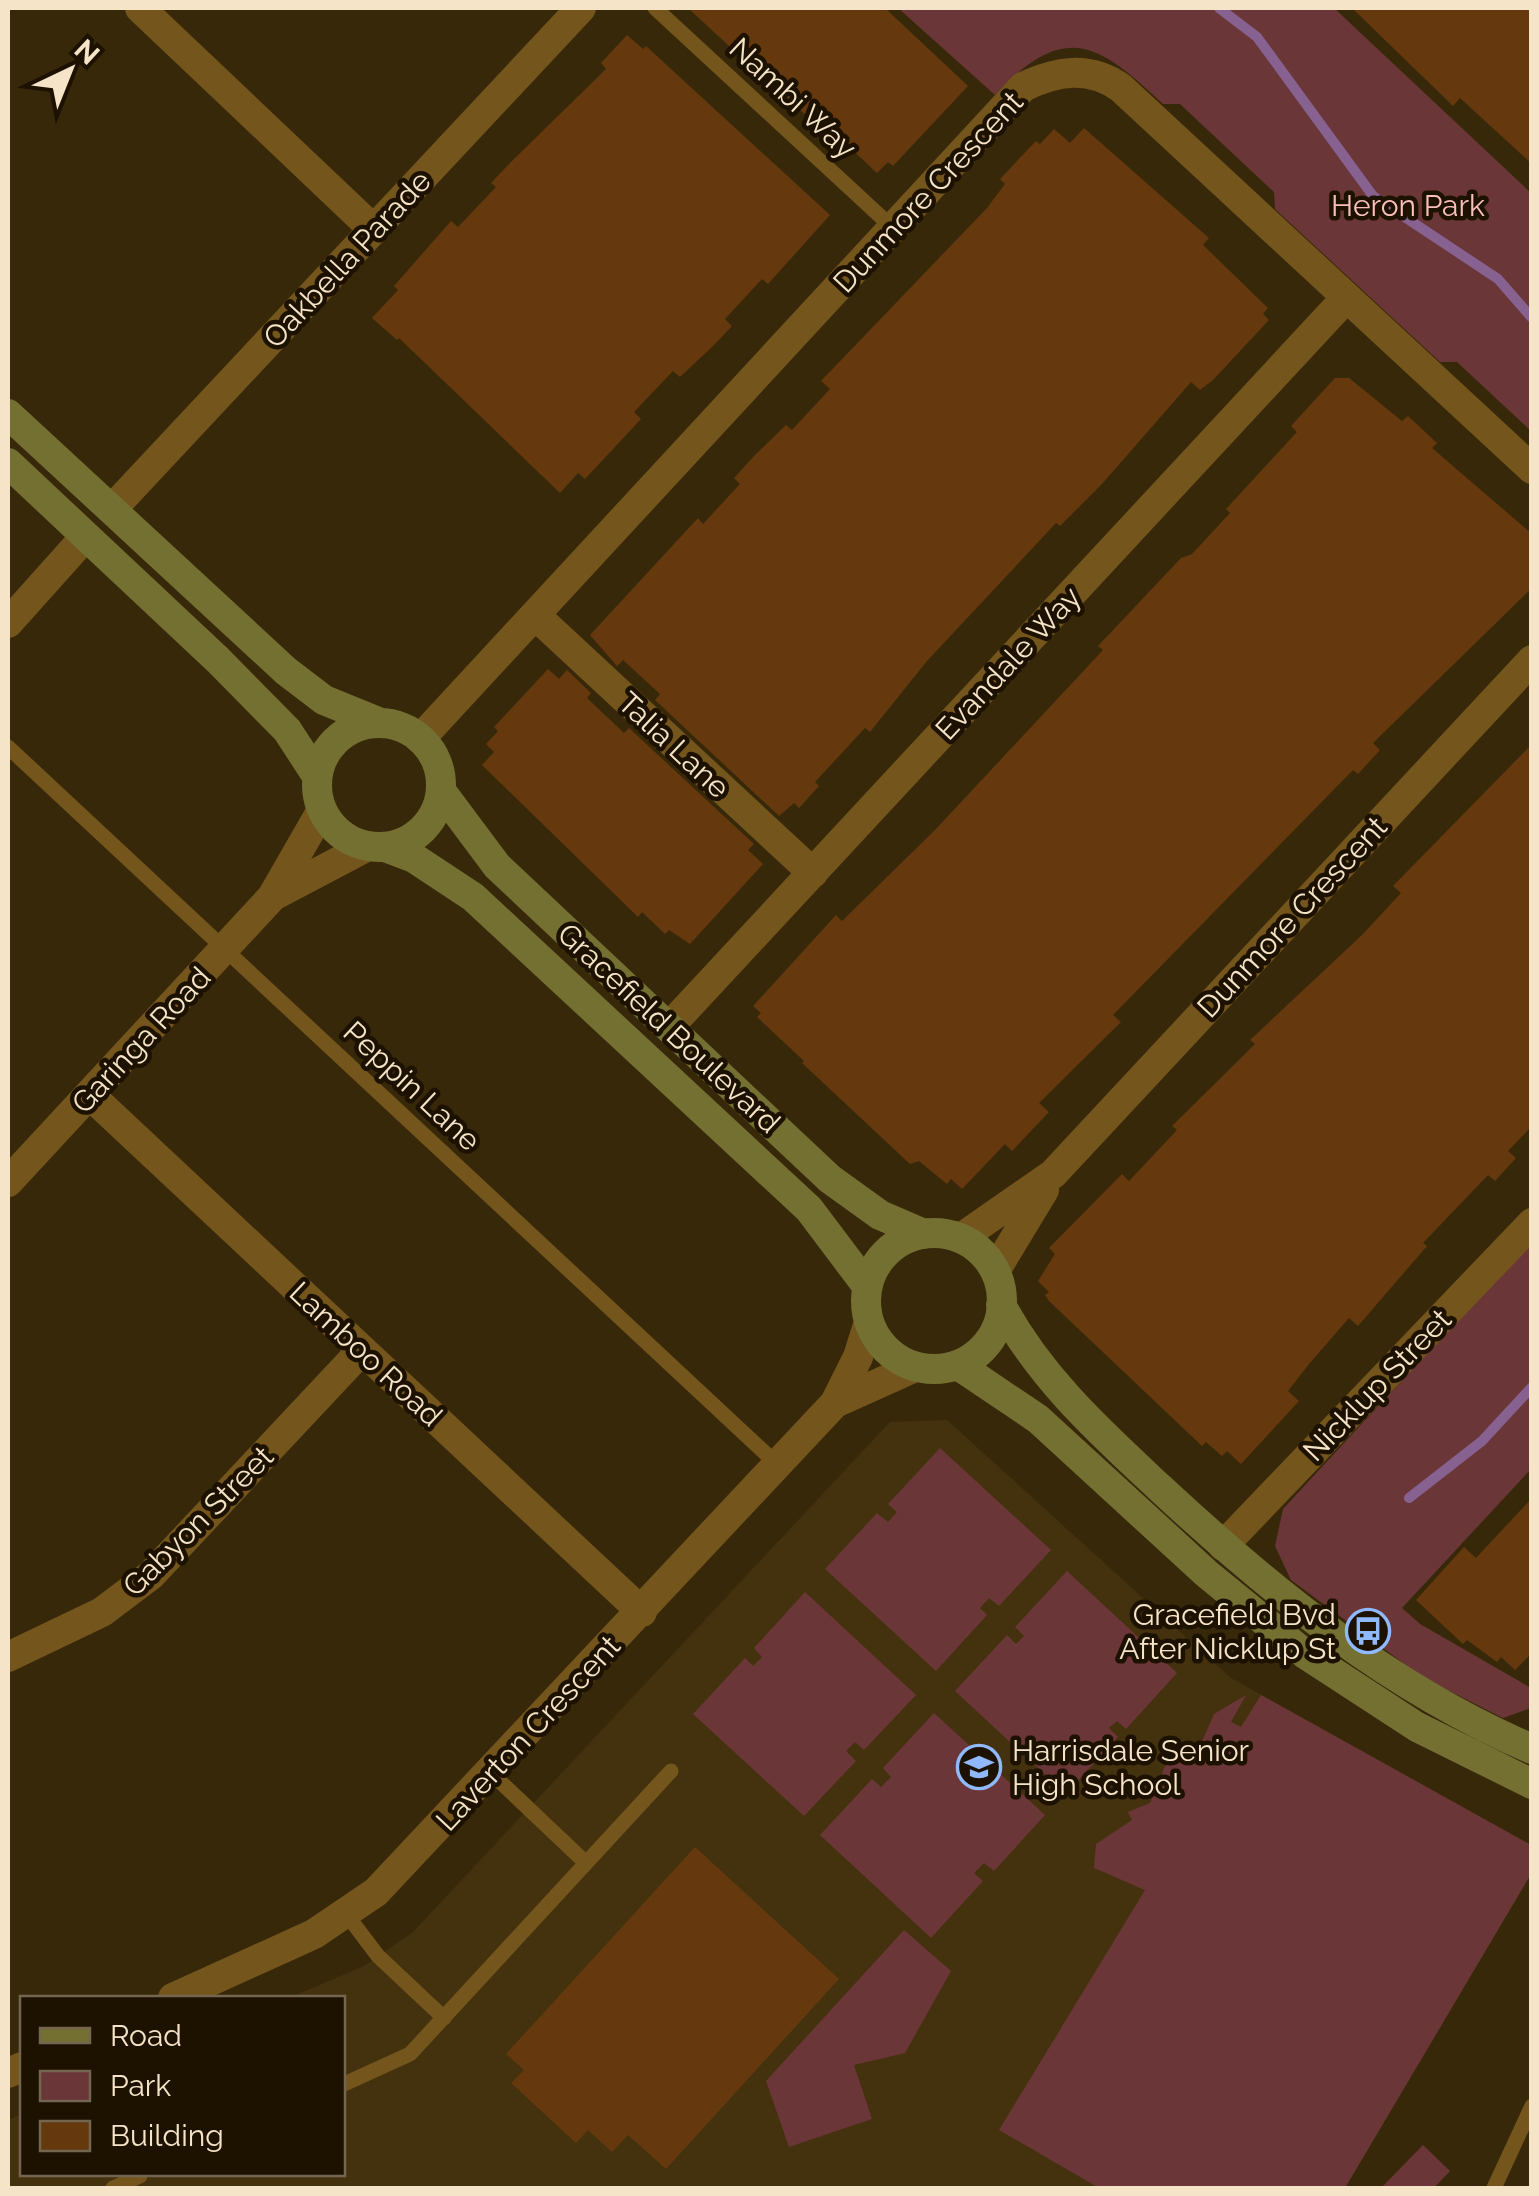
<svg xmlns="http://www.w3.org/2000/svg" width="1539" height="2196" viewBox="0 0 1539 2196" font-family="Raleway,sans-serif">
	<rect width="100%" height="100%" fill="#38280a"/>
	<path fill="#44320f" d="M947,1420l284,258 300,167v29l-186,314h-1337v-68l14,-6v60h320v-176h-53l75,-32 49,-34 477,-510z"/>
	<path fill="#6b3637" d="M898,8h436l197,185v238l-74,-69h-17l-165,-153 -1,-17 -94,-88h-17c-65,-61 -98,-84 -168,-9z
		M1531,1241v228l-129,139 18,16 111,64v20l-28,10 -81,-41 -131,-97 -16,-34 8,-37z
		M940,1448l111,102 -52,56 -10,-8 -9,10 7,7 -51,56 -111,-102 52,-56 11,9 9,-10 -9,-8z
		M1067,1571l110,102 -51,56 -9,-8 -8,7 9,9 -52,57 -111,-103 52,-56 9,9 8,-8 -9,-9z
		M805,1592l111,103 -52,55 -9,-8 -9,9 10,10 -52,55 -111,-102 52,-56 8,8 9,-9 -8,-9z
		M1246,1695l-15,27 10,5 20,-32 270,150v29l-186,314h-246l-100,-58 146,-240 -51,-22 2,-24 36,-24 -4,-8 22,-9 15,-37 36,-22 13,-30z
		M934,1713l111,102 -51,56 -10,-8 -10,10 9,8 -52,57 -111,-103 52,-56 9,8 10,-10 -8,-9z
		M904,1930l47,41 -46,82 -51,12 18,54 -83,28 -23,-66z
		M1423,2145l27,26 -16,17h-53z"/>
	<g fill="none" stroke-linecap="round" stroke-linejoin="round">
		<path stroke="#87618f" stroke-width="10" d="M1219,8l38,29 116,159 125,83 34,39
			M1409,1498l73,-57 50,-54"/>
	</g>
	<path fill="#65390d" d="M688,8h197l83,78 -75,80 -5,-4 -11,11 -66,-62 -4,5 -35,-30z
		M1352,8h180v156l-72,-66 -7,8z
		M627,35l16,14 3,-3 184,169 -62,69 -6,-5 -37,40 7,7 -18,19 -34,32 -7,-6 -39,41 7,7 -56,60 -7,-6 -18,20 -161,-155 -2,2 -25,-22 26,-28 -4,-4 57,-65 7,6 38,-40 -5,-4 21,-22 94,-92 -5,-6z
		M1084,128l125,110 -6,7 65,63 -5,6 6,6 -56,60 -13,10 -9,-8 -89,102 -42,42 -4,-3 -129,138 -57,71 -5,-4 -50,54 4,4 -20,22 -5,-5 -15,13 -124,-116 5,-6 -37,-34 -6,6 -27,-31 108,-117 5,6 37,-40 -6,-6 21,-23 31,-30 6,5 38,-41 -9,-8 166,-173 18,-24 -5,-5 36,-38 4,3 14,-15 16,14z
		M1335,378h14l53,43 6,-5 29,27 -5,5 100,86v54l-159,155 7,7 -22,24 -5,-4 -240,245 8,7 -82,81 10,9 -37,39 -7,-7 -43,45 -11,-10 -4,5 -28,-23 -9,3 -108,-101 2,-2 -47,-44 4,-4 -8,-7 83,-91 6,6 93,-91 168,-180 -5,-4 83,-88 11,-4 38,-41 -4,-4 71,-77 -6,-6z
		M548,669l11,10 8,-9 24,23 -4,5 37,35 5,-5 125,116 -6,6 15,14 -73,80 -21,-14 -4,4 -23,-22 -4,5 -156,-152 12,-13 -8,-8 12,-13 -4,-4z
		M1532,744v382l-24,25 8,7 -21,23 -7,-6 -65,68 4,3 -69,80 -9,-8 -40,46 -21,27 11,10 -58,63 -14,-13 -5,5 -16,-14 -4,4 -153,-145 -4,-6 4,-3 -11,-11 17,-27 -6,-6 73,-74 7,7 48,-51 -5,-4 83,-82 -5,-4 112,-105 39,-42 -8,-7z
		M1532,1498v155l-17,17 -14,-13 -4,5 -30,-22 -4,4 -47,-44 48,-53 12,11z
		M695,1847l144,132 -173,190 -38,-34 -16,17 -24,-22 -12,13 -65,-60 13,-13 -18,-16z"/>
	<g fill="none" stroke-linecap="round" stroke-linejoin="round">
		<path stroke="#74561d" stroke-width="15" d="M655,8l238,220
			M8,747l770,718
			M491,1773l95,90
			M347,1915l31,41 66,62
			M342,2085l68,-31 261,-283
			M113,2188l27,-12
			M1494,2188l38,-82"/>
		<path stroke="#74561d" stroke-width="30" d="M140,8l234,222
			M112,509l469,-501
			M535,615l278,258
			M8,623l77,-86
			M420,739l603,-652c33,-16 66,-22 98,1l411,381
			M275,895l93,-49
			M669,1027l677,-729
			M90,1095l552,517
			M8,1182l264,-285 50,-87
			M961,1238l92,-64 479,-514
			M995,1271l49,-81
			M835,1403l80,-36
			M1223,1546l309,-323
			M8,1657l94,-45 49,-37 211,-225
			M173,1998l141,-64 62,-42 459,-489 23,-46 11,-35
			M8,2073l14,-6"/>
		<path stroke="#737032" stroke-width="30" d="M8,414l278,257 38,29 54,22
			M8,463l210,197 69,70 30,46
			M317 785a62 62 0 1 1 124 0a62 62 0 1 1-124 0Z
			M441,791l56,75 333,313 50,36 44,19
			M385,847l29,11 59,39 336,312 58,77
			M866 1301a68 68 0 1 1 136 0a68 68 0 1 1-136 0Z
			M1001,1305c40,74 98,126 159,183 112,104 230,200 372,261
			M958,1365l80,54 169,155 98,80 112,73 115,57"/>
	</g>
	<defs>
		<symbol id="bus-ring" viewBox="-11 -11 22 22"><circle r="9.5" fill="#1d1100" stroke="#8fb8fd" stroke-width="1.5"/><path d="M-5-6H5V4H4V6H2V4H-2V6H-4V4H-5ZM-3.5-4V0h7V-4ZM-3.5 1.2v1.5H-2V1.2ZM2 1.2v1.5H3.5V1.2Z" fill="#8fb8fd"/></symbol>
		<symbol id="school-ring" viewBox="-11 -11 22 22"><circle r="9.5" fill="#1d1100" stroke="#8fb8fd" stroke-width="1.5"/><path d="M0-5L7-2L0 1L-7-2ZM-4 1L0 2.5L4 1V4Q0 6-4 4Z" fill="#8fb8fd"/></symbol>
	</defs>
	<g fill-rule="evenodd">
		<use href="#bus-ring" x="1343" y="1606" width="50" height="50"/>
		<use href="#school-ring" x="954" y="1742" width="50" height="50"/>
	</g>
	<g text-anchor="middle" dominant-baseline="central" stroke-width="9" stroke-linejoin="round" paint-order="stroke">
		<g font-size="30" fill="#f5e4c8" stroke="#1d1100">
			<text transform="translate(793 98) rotate(43)">Nambi Way</text>
			<text transform="translate(928 192) rotate(-47)">Dunmore Crescent</text>
			<text transform="translate(347 259) rotate(-47)">Oakbella Parade</text>
			<text transform="translate(1008 663) rotate(-47)">Evandale Way</text>
			<text transform="translate(674 745) rotate(43)">Talia Lane</text>
			<text transform="translate(1292 917) rotate(-47)">Dunmore Crescent</text>
			<text transform="translate(669 1028) rotate(43)">Gracefield Boulevard</text>
			<text transform="translate(141 1040) rotate(-47)">Garinga Road</text>
			<text transform="translate(412 1086) rotate(43)">Peppin Lane</text>
			<text transform="translate(366 1354) rotate(43)">Lamboo Road</text>
			<text transform="translate(1377 1385) rotate(-46)">Nicklup Street</text>
			<text transform="translate(198 1521) rotate(-45)">Gabyon Street</text>
			<text transform="translate(528 1733) rotate(-47)">Laverton Crescent</text>
		</g>
		<g font-size="30" fill="#f9bfbd" stroke="#1d1100">
			<text x="1408" y="205">Heron Park</text>
		</g>
		<g font-size="30" fill="#f5e4c8" stroke="#1d1100" text-anchor="end">
			<text x="1336" y="1614">Gracefield Bvd<tspan x="1336" dy="34">After Nicklup St</tspan></text>
			<text x="1012" y="1750" text-anchor="start">Harrisdale Senior<tspan x="1012" dy="34">High School</tspan></text>
		</g>
	</g>
	<rect width="1539" height="2196" fill="none" stroke="#f5e4c8" stroke-width="20"/>
	<rect x="20" y="1996" width="325" height="180" fill="#1d1100" stroke="#736550" stroke-width="2.5"/>
	<rect x="40" y="2028" width="50" height="15" fill="#737032" stroke="#736550" stroke-width="2.5"/>
	<text x="110" y="2046" font-size="30" fill="#f5e4c8">Road</text>
	<rect x="40" y="2071" width="50" height="30" fill="#6b3637" stroke="#736550" stroke-width="2.5"/>
	<text x="110" y="2096" font-size="30" fill="#f5e4c8">Park</text>
	<rect x="40" y="2121" width="50" height="30" fill="#65390d" stroke="#736550" stroke-width="2.5"/>
	<text x="110" y="2146" font-size="30" fill="#f5e4c8">Building</text>
	<g transform="translate(70 70) rotate(43)" stroke="#1d1100" stroke-width="8" paint-order="stroke">
	<path d="M0-8L18 38L0 25L-18 38Z" fill="#f5e4c8"/>
	<text y="-15" font-size="28" font-weight="bold" text-anchor="middle" fill="#f5e4c8">N</text>
	</g>
</svg>
